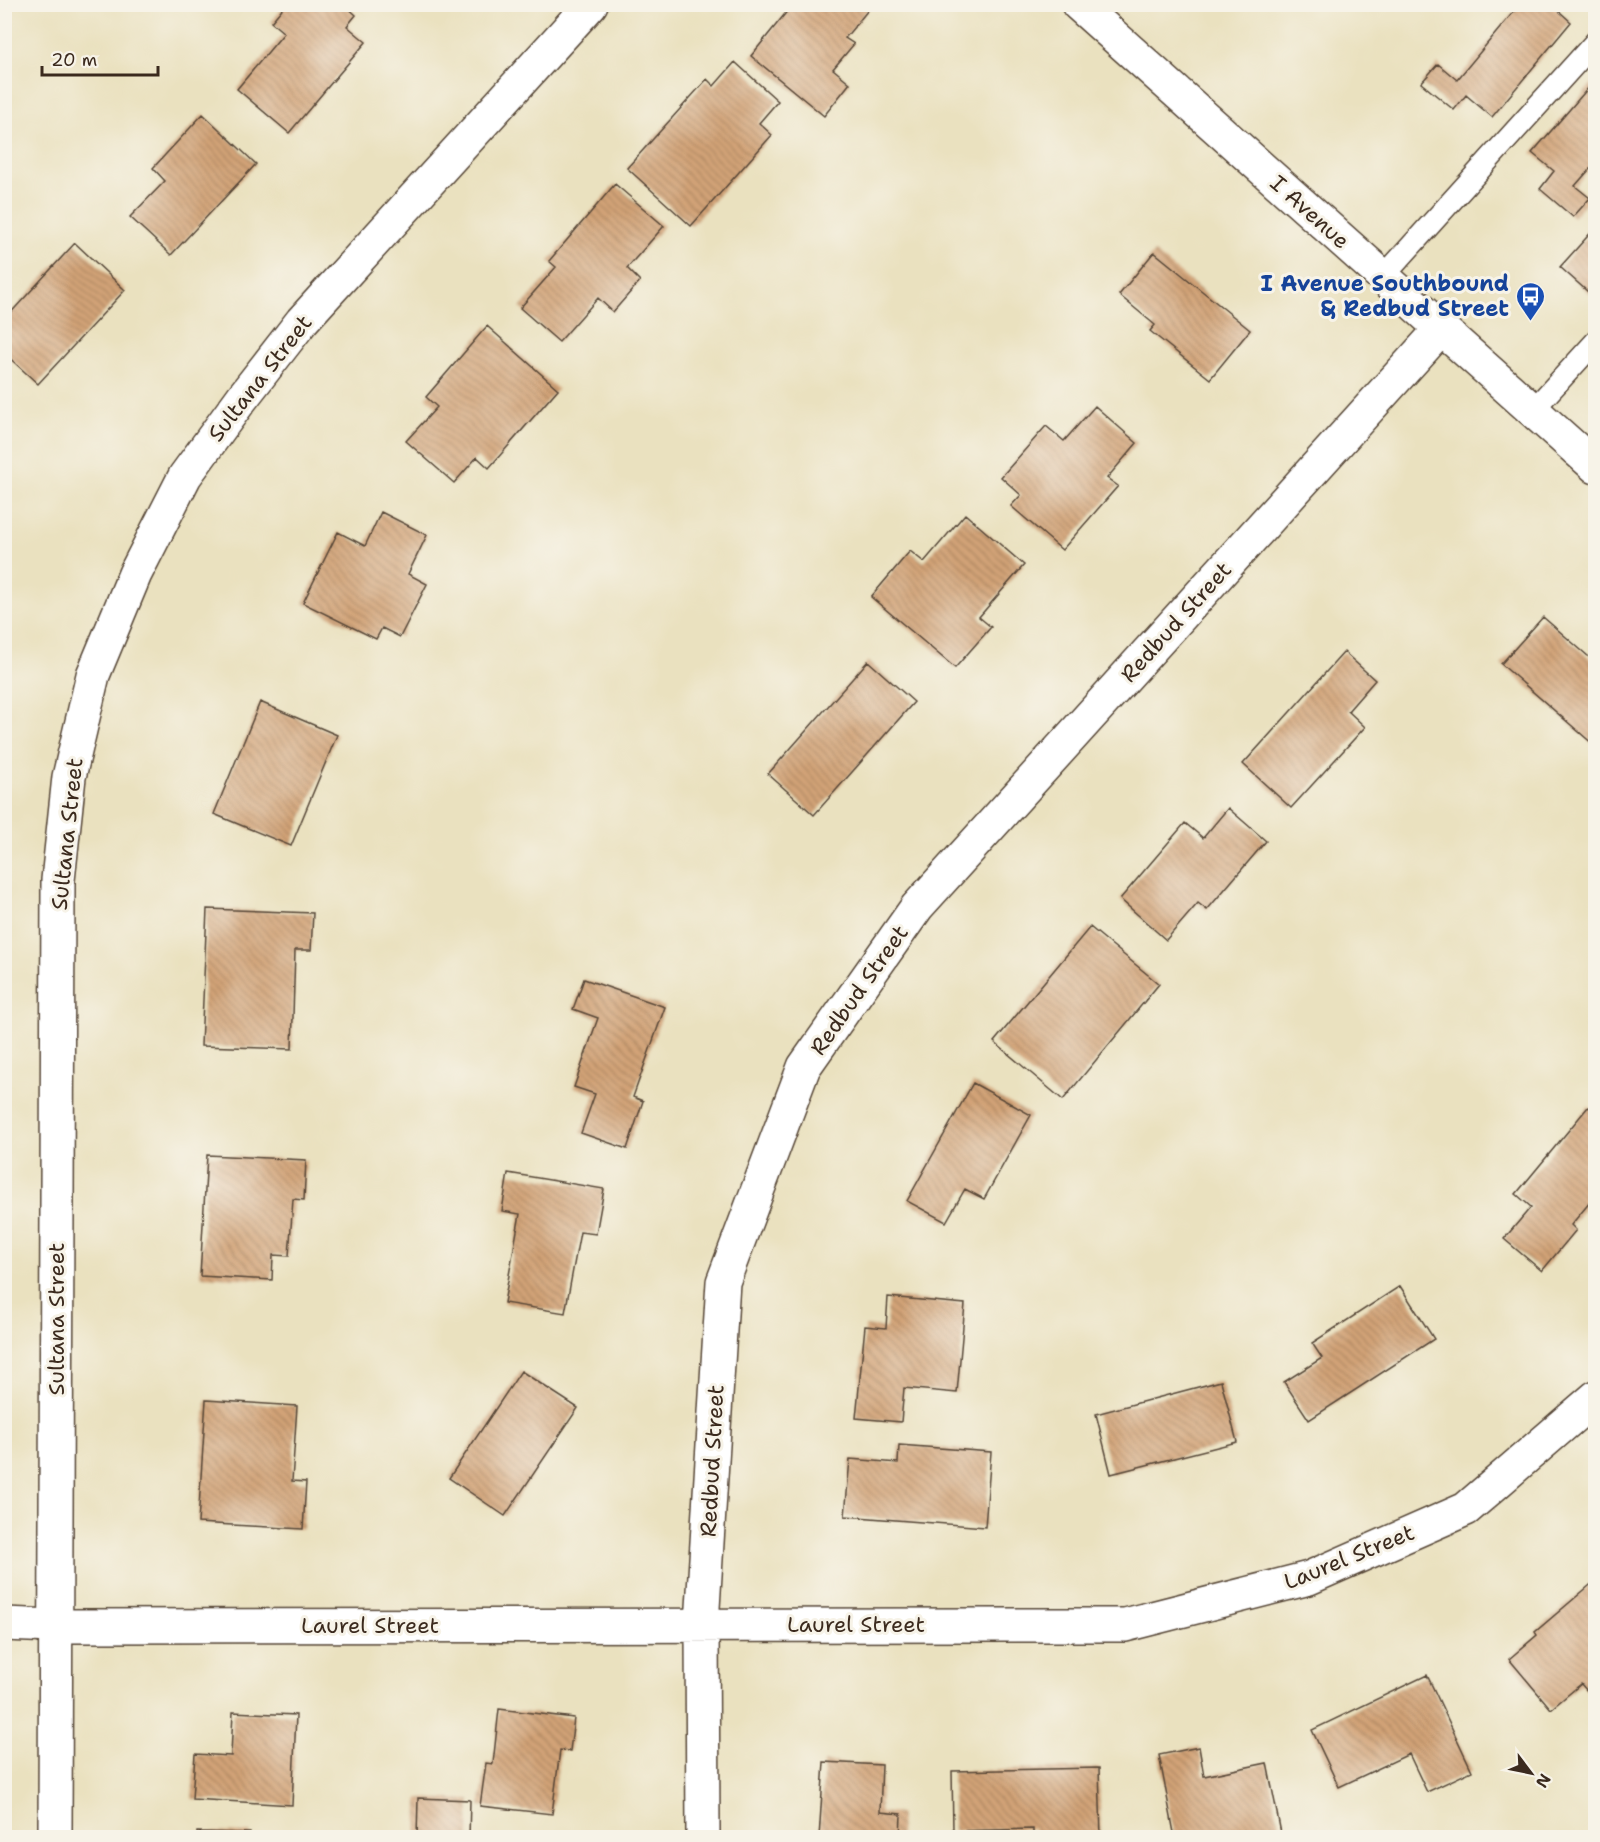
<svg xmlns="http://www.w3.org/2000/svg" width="1600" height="1842" viewBox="0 0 1600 1842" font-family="'Shantell Sans',sans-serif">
	<defs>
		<pattern id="building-back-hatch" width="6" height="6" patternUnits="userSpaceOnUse" patternTransform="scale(1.5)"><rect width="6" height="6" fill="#d2a377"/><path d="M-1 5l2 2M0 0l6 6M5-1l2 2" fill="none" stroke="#ac8561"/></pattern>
	</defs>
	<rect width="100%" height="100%" fill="#f7f3e8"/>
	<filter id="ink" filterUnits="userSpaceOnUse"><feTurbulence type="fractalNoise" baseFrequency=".0167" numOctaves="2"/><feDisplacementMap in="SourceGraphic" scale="12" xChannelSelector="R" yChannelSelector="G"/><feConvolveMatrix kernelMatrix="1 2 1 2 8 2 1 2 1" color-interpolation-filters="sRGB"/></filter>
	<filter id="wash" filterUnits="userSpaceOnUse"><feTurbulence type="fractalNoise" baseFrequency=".008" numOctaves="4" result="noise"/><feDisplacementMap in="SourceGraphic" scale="24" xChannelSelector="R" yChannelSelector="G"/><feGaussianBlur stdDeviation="1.35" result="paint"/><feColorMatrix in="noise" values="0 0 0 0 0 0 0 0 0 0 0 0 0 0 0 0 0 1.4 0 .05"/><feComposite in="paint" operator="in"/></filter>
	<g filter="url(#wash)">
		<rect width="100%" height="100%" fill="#eae1bf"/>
		<g id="blocks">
			<path fill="url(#building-back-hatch)" d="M286,4h58l12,11 -9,11 19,16 -77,91 -52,-44 47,-56 -13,-11z
				M793,4h80l-28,34 9,6 -21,25 17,14 -26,33 -73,-60z
				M1520,4h31l20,18 -79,95 -26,-22 -12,15 -33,-27 17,-19 19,16z
				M735,62l43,39 -19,22 13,12 -81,91 -64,-58 80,-89 7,7z
				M1596,79v83l-21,24 15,12 -17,19 -33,-28 14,-18 -22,-18z
				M203,114l53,50 -85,91 -41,-38 35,-36 -12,-13z
				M615,184l49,42 -37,42 13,13 -27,31 -15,-14 -39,44 -39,-34 36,-41 -7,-6z
				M1596,227v72l-36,-32z
				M75,243l50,47 -87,94 -34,-31v-33z
				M1154,252l96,78 -40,49 -60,-48 5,-6 -36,-30z
				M487,326l71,63 -69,79 -12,-11 -23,26 -48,-42 31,-34 -11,-10z
				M1095,406l42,37 -30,35 11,8 -56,64 -51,-44 10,-11 -20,-18 45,-51 18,15z
				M381,512l46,23 -19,39 19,10 -27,53 -18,-9 -6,11 -73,-36 35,-71 27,14z
				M965,514l59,51 -45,52 12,10 -36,41 -84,-71 39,-46 14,11z
				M1543,617l53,46v80l-2,2 -93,-81z
				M1344,652l31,28 -27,31 17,16 -74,81 -48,-44z
				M868,661l46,41 -100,113 -46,-41z
				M260,702l77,33 -46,111 -77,-32z
				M1228,808l38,33 -59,69 -9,-7 -32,37 -46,-41 65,-76 18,15z
				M207,909l106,4 -2,37h-16l-3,99 -91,-3z
				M1090,927l69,57 -96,116 -69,-58z
				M584,979l81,28 -32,90 10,4 -16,48 -46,-16 14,-39 -21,-7 24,-69 -25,-9z
				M973,1083l58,32 -47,84 -19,-10 -19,33 -39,-21z
				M1588,1107l8,6v82l-25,30 5,5 -34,41 -38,-32 27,-32 -15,-13z
				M207,1155l99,5 -2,40 -11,-1 -4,57 -16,-1 -1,25 -72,-4z
				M508,1173l96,16 -8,45 -16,-2 -15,81 -61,-10 16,-89 -18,-3z
				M1400,1286l34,53 -125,81 -25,-38 38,-24 -10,-15z
				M888,1297l77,7 -8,89 -53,-5 -3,34 -45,-4 9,-92 21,2z
				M521,1371l57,37 -73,108 -56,-38z
				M1221,1381l16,61 -126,32 -15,-60z
				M206,1400l91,6 -5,75 14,1 -3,47 -105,-6z
				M899,1445l92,7 -6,75 -140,-11 5,-57 48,4z
				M1596,1580v121l-15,-17 -30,25 -42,-50 28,-24 -2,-3z
				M1427,1675l45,96 -45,21 -18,-38 -70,33 -27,-57z
				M499,1709l75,9 -4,33 -10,-1 -8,64 -72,-8 6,-43 7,1z
				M233,1712l63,3 -4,90 -100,-6 3,-45 36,2z
				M1199,1747l5,29 63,-13 15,75h-107l-16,-83z
				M824,1762l58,3 -2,47 21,2 -1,24h-81z
				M1099,1768l2,70h-68v-9l-80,2 -1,-60z
				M418,1798l52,2 -1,38h-52z
				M197,1832l53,1v5h-53z"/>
		</g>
	</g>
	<g filter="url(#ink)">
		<use href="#blocks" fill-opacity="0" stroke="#554536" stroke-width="1.5"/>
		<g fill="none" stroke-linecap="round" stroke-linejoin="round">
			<defs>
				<path id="service" d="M1383,277l213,-236
					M1532,411l64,-70"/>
				<path id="minor" d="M4,1624l50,2 1071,-1 184,-47 157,-69 130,-112
					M703,1838l-1,-214 21,-342 81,-215 113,-160 524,-578"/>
				<path id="tertiary" d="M55,1838l3,-958 11,-103 24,-102 42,-101 50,-98 57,-78 60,-77 289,-317"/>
				<path id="secondary" d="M1078,4l518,463"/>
			</defs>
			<use href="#service" stroke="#554536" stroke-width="24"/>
			<use href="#minor" stroke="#554536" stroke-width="36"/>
			<use href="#tertiary" stroke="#554536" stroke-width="36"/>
			<use href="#secondary" stroke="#554536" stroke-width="36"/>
			<use href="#service" stroke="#fff" stroke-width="21"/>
			<use href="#minor" stroke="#fff" stroke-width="33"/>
			<use href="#tertiary" stroke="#fff" stroke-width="33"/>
			<use href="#secondary" stroke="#fff" stroke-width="33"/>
		</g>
	</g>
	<defs>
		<symbol id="bus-pin" viewBox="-11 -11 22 30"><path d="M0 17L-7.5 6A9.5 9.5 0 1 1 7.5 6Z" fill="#1a4fb4" stroke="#f7f3e8"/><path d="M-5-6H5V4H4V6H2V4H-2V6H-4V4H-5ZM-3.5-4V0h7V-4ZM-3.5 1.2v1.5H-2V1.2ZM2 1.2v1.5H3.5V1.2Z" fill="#fff"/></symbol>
	</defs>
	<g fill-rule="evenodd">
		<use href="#bus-pin" x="1514" y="280" width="33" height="45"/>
	</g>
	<g text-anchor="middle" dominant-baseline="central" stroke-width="6" stroke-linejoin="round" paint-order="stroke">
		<g font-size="22" fill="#3b2a1e" stroke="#f7f3e8">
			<text transform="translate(1310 212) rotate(42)">I Avenue</text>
			<text transform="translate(260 378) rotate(-52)">Sultana Street</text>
			<text transform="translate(1176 622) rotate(-48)">Redbud Street</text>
			<text transform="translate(67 834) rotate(-84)">Sultana Street</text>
			<text transform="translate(859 990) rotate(-55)">Redbud Street</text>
			<text transform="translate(56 1319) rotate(-90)">Sultana Street</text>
			<text transform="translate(712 1461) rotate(-87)">Redbud Street</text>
			<text transform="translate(1349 1557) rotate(-22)">Laurel Street</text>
			<text x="856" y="1624">Laurel Street</text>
			<text x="370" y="1625">Laurel Street</text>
		</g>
		<g font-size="22" font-weight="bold" fill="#164399" stroke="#f7f3e8" text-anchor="end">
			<text x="1509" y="283">I Avenue Southbound<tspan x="1509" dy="25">&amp; Redbud Street</tspan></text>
		</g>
	</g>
	<rect width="1600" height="1842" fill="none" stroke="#f7f3e8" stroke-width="24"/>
	<g transform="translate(1531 1773) rotate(122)" stroke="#f7f3e8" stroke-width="4.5" paint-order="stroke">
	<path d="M0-4.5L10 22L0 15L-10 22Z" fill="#3b2a1e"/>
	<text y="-9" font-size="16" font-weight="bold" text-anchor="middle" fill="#3b2a1e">N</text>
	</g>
	<path d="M42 66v9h116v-9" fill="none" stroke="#3b2a1e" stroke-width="3"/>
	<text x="51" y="66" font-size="18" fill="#3b2a1e" stroke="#f7f3e8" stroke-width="4.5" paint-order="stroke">20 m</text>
</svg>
